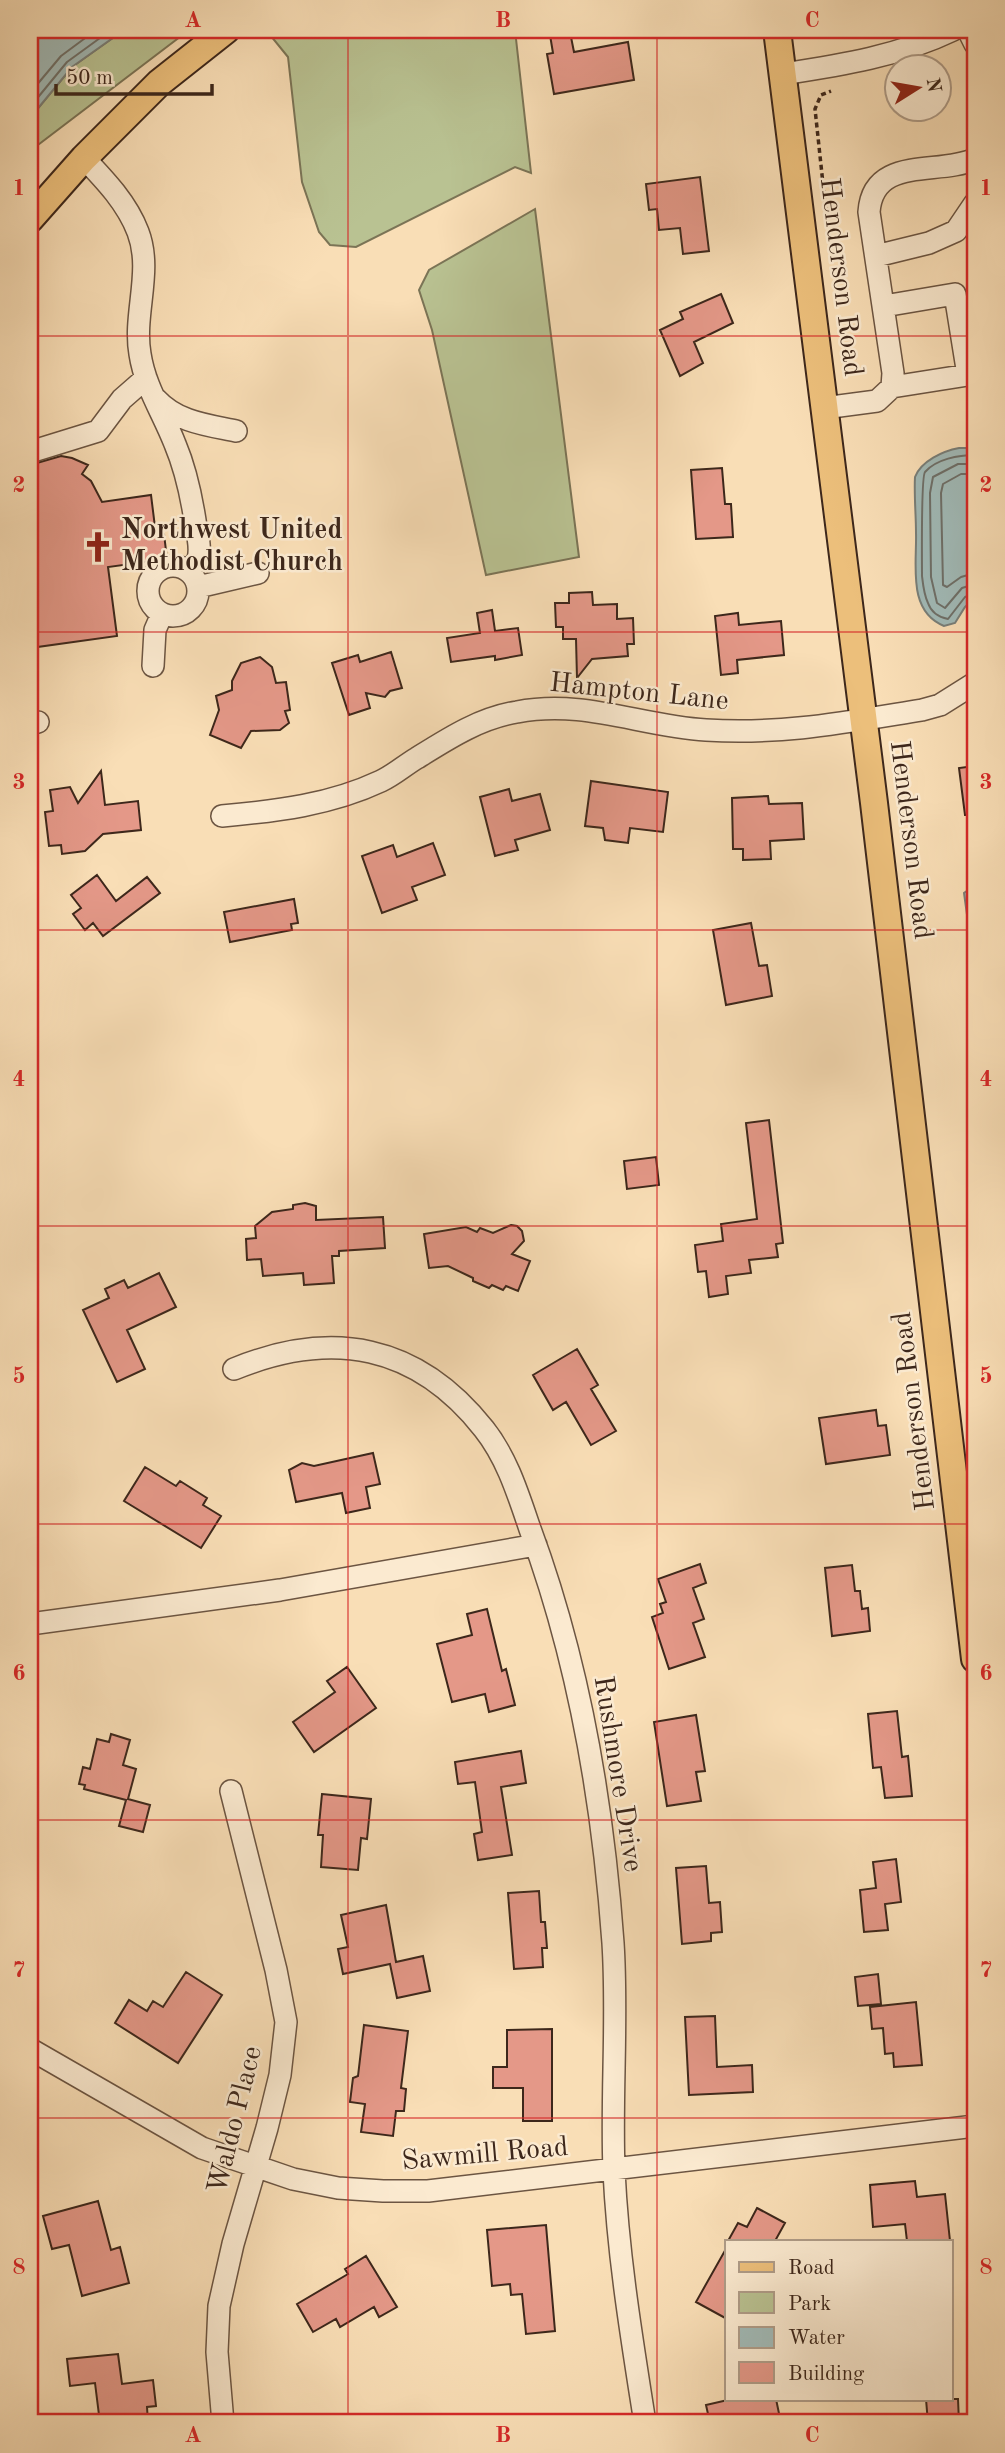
<svg xmlns="http://www.w3.org/2000/svg" width="1005" height="2453" viewBox="0 0 1005 2453" font-family="'Old Standard TT',serif">
	<rect width="100%" height="100%" fill="#f9deb6"/>
	<filter id="stains"><feTurbulence type="fractalNoise" baseFrequency=".00286" numOctaves="4"/><feColorMatrix values="0 0 0 0 .2 0 0 0 0 .09 0 0 0 0 .02 0 0 0 .5 -.17"/></filter>
	<radialGradient id="worn" r=".72"><stop offset=".6" stop-color="#630" stop-opacity="0"/><stop offset="1" stop-color="#630" stop-opacity=".3"/></radialGradient>
	<path fill="#b9c292" stroke="#7b7456" stroke-width="2" d="M124,30h65l-159,121v-33l42,-51z
		M266,30h249l16,143 -16,-6 -159,80 -26,-2 -11,-13 -17,-50 -14,-125z
		M535,209l44,348 -93,18 -54,-245 -13,-40 10,-20z"/>
	<path fill="#a1bab7" stroke="#797f79" stroke-width="2" d="M30,30h94l-52,37 -42,51z
		M959,448h16v150l-10,9 -10,16 -11,3c-37,-15 -27,-61 -28,-93 0,-19 -2,-37 -1,-56 6,-16 28,-26 44,-29z
		M971,888l4,1v32l-7,1 -4,-29z"/>
	<g fill="none" stroke-linecap="round" stroke-linejoin="round">
		<path stroke="#6f7069" stroke-width="2" d="M30,93l31,-37 35,-26
			M30,107l37,-45 44,-32
			M975,455c-16,0 -39,4 -50,17 -4,5 -3,91 -3,104 1,9 2,19 6,27 3,9 10,14 20,16l17,-22 10,-4
			M975,464h-17l-25,13 -3,16 1,84 6,26 8,5 17,-20 13,-4
			M975,474h-14l-18,10 -2,9 2,92 4,2 14,-10 14,-4"/>
	</g>
	<path fill="#e49888" stroke="#3d271b" stroke-width="2" d="M570,32l4,20 54,-10 6,38 -80,14 -7,-40 6,-1 -3,-18z
		M700,177l9,74 -26,3 -3,-26 -21,2 -2,-21 -8,1 -3,-26z
		M721,294l12,29 -39,19 9,21 -23,13 -20,-46 23,-11 -3,-7z
		M61,456l11,2 16,7 -6,9 9,7 11,21 49,-7 5,40 8,-1 3,25 -59,8 9,69 -87,12v-183z
		M722,468l3,36h6l2,33 -37,2 -5,-69z
		M592,592l1,13 24,-1v15l16,-1 1,26h-7l1,12 -36,3 -15,19 -1,-39h-13v-12h-7l-1,-24h14v-10z
		M492,610l3,21 23,-3 4,27 -27,5v-4l-44,6 -4,-24 33,-5 -3,-20z
		M738,613l1,12 42,-4 3,34 -47,5 1,13 -17,2 -6,-59z
		M391,652l11,36 -12,3 -5,6 -19,-4 4,15 -21,7 -17,-52 26,-8 2,7z
		M260,657l12,10 4,16 10,-1 4,28 -5,1 4,12 -9,7 -29,1 -10,17 -31,-13 9,-25 -3,-14 16,-6v-9l9,-18z
		M975,766v49h-10l-6,-47z
		M101,771l4,34 33,-4 3,29 -38,4 -18,17 -23,3 -1,-9 -12,1 -4,-34 8,-1 -3,-21 20,-3 8,16z
		M591,781l77,11 -5,40 -33,-4 -2,15 -23,-3 -2,-12 -18,-2z
		M509,789l3,12 28,-7 10,36 -35,10 3,10 -23,6 -15,-59z
		M768,796l1,8 33,-1 2,36 -34,2 1,18 -28,1v-11h-10l-1,-51z
		M433,843l12,32 -33,12 5,13 -35,13 -20,-57 31,-11 4,12z
		M97,875l19,26 31,-24 13,16 -57,43 -10,-13 -8,7 -12,-16 8,-6 -10,-13z
		M294,899l4,24 -7,1 1,6 -62,12 -6,-30z
		M751,923l8,43 8,-1 5,31 -46,9 -13,-75z
		M769,1120l14,123 -7,1 2,13 -29,3 2,13 -25,3 2,18 -19,3 -3,-26 -8,1 -3,-27 28,-4 -2,-17 36,-5 -11,-96z
		M656,1157l3,28 -32,4 -3,-28z
		M305,1203l11,3v14l67,-3 2,31 -46,3v5h-7l2,27 -30,2 -1,-12 -40,3 -2,-17 -14,1 -1,-21 10,-1 -1,-12 17,-14 21,-3v-4z
		M511,1225l6,1 5,5 2,10 -12,13 18,7 -12,30 -12,-5 -3,4 -11,-5 -3,3 -16,-7v-3l-25,-12 -19,2 -5,-34 42,-7 11,5 3,-4 13,5z
		M159,1273l17,34 -49,23 18,39 -28,13 -34,-72 26,-12 -4,-9 19,-9 4,8z
		M577,1349l21,36 -7,4 25,42 -25,14 -25,-43 -13,8 -20,-35z
		M876,1410l2,16 8,-1 4,30 -64,9 -7,-46z
		M373,1453l7,31 -14,3 4,21 -24,5 -4,-20 -46,9 -7,-32 13,-7 12,3z
		M145,1467l31,19 4,-5 27,17 -4,7 18,11 -20,32 -77,-47z
		M700,1564l6,19 -13,5 11,31 -11,4 12,34 -36,12 -17,-52 11,-4 -3,-9 6,-2 -8,-23z
		M852,1565l3,26h5l2,18 6,-1 2,23 -38,5 -7,-68z
		M487,1609l15,62 4,-2 9,36 -26,7 -4,-18 -33,8 -15,-58 35,-9 -5,-21z
		M347,1667l29,41 -62,44 -21,-30 42,-30 -8,-11z
		M897,1711l5,46 6,-1 4,40 -27,2 -4,-31 -8,1 -5,-54z
		M696,1715l9,56 -9,1 5,29 -34,5 -13,-84z
		M111,1734l19,6 -7,25 13,4 -8,30 22,6 -7,27 -24,-6 7,-26 -42,-11 1,-4 -6,-1 4,-17 7,2 7,-30 12,3z
		M521,1751l5,32 -25,4 11,68 -34,5 -4,-26 8,-2 -7,-50 -17,2 -3,-22z
		M322,1794l49,5 -4,40 -6,-1 -3,32 -37,-3 2,-32h-5z
		M896,1859l5,43 -16,2 3,26 -24,2 -4,-42 16,-2 -3,-26z
		M706,1866l3,37 11,-1 2,30 -11,1v8l-29,3 -6,-76z
		M539,1891l2,31h4l2,26h-5l1,19 -29,2 -6,-76z
		M386,1905l10,57 27,-6 7,35 -33,7 -7,-34 -47,10 -5,-25 10,-2 -7,-32z
		M186,1972l36,23 -44,68 -63,-40 14,-23 18,11 6,-10 10,6z
		M878,1974l3,30 -23,2 -3,-29z
		M916,2002l6,63 -28,2 -1,-14 -8,1 -2,-26 -11,1 -2,-22z
		M715,2016l2,51 35,-2 1,27 -64,3 -4,-78z
		M364,2025l44,6 -7,57 5,1 -2,22h-8l-3,25 -32,-4 4,-28 -15,-2 3,-24 5,-2z
		M552,2029v92h-29v-33h-30v-21h14v-37z
		M915,2181l2,16 28,-3 5,47h-43l-2,-17 -32,3 -3,-42z
		M98,2201l13,49 9,-3 9,36 -47,13 -13,-51 -17,4 -9,-33z
		M757,2208l28,15 -10,18h-47l10,-18 9,4z
		M546,2225l9,106 -29,3 -4,-40 -11,1 -1,-11 -18,2 -5,-56z
		M727,2247v72l-31,-17z
		M366,2256l31,51 -18,10 -5,-10 -34,20 -4,-8 -23,13 -16,-28 51,-30 -3,-5z
		M118,2354l4,30 31,-4 3,26 -9,1 1,16h-48l-5,-40 -25,3 -3,-27z
		M732,2399h44l5,24h-71l-4,-18z
		M926,2399h32l1,24h-31z"/>
	<g fill="none" stroke-linecap="round" stroke-linejoin="round">
		<defs>
			<path id="minor" d="M968,30l7,14
				M783,74c59,-9 116,-18 170,-44
				M84,158c21,22 43,45 54,74 15,39 -5,82 2,122 5,33 23,59 35,90 11,26 17,55 21,83 2,9 5,22 2,32 -2,4 -6,8 -10,12
				M876,256l53,-13 27,-12 19,-28
				M884,306l71,-12 13,81 -76,12
				M156,399c21,23 51,26 80,32
				M824,408l53,-7 15,-14 1,-14 -24,-161c4,-57 69,-36 106,-53
				M30,452l68,-21 24,-32 24,-21
				M148 591a25 25 0 1 1 50 0a25 25 0 1 1-50 0Z
				M198,587l60,-14
				M153,666l2,-36 7,-16
				M30,723l8,-1
				M222,816c55,-5 108,-11 159,-35 13,-6 24,-16 36,-23 32,-20 63,-40 100,-46 67,-13 123,14 189,18 76,5 141,-8 216,-20l18,-5 35,-22
				M234,1369c98,-40 183,-25 250,60 23,29 34,65 46,100 49,132 73,274 83,414 5,76 -2,152 1,228 4,85 18,169 31,252
				M30,1624l250,-34 256,-45
				M30,2049l172,99 91,31 45,9 45,3h45l547,-65
				M223,2423l-6,-71 2,-46 14,-62 34,-116 13,-53 6,-53 -10,-52 -45,-179"/>
			<path id="major" d="M777,30l97,773 101,856
				M30,219l54,-61 75,-75 67,-53"/>
		</defs>
		<use href="#minor" stroke="#6c5542" stroke-width="24"/>
		<use href="#major" stroke="#3d271b" stroke-width="30"/>
		<path stroke="#3d271b" stroke-width="3.5" stroke-dasharray="5 3.5" stroke-linecap="butt" d="M826,212l-11,-103 6,-14 10,-4
			M843,355l3,11 -1,9"/>
		<use href="#minor" stroke="#fbead0" stroke-width="21"/>
		<use href="#major" stroke="#ecbf7b" stroke-width="26"/>
	</g>
	<path fill="none" stroke="#d62828" stroke-width="2" stroke-opacity="0.55" d="M348,30v2393M657,30v2393M30,336h945M30,632h945M30,930h945M30,1226h945M30,1524h945M30,1820h945M30,2118h945"/>
	<defs>
		<symbol id="church-bare" viewBox="-9 -9 18 18"><path d="M-1.2-6h2.4v3.5h3.3v2.4h-3.3V6h-2.4V-.1h-3.3v-2.4h3.3Z" fill="#8f2418" stroke="#fbead0" stroke-width="2.5" paint-order="stroke"/></symbol>
	</defs>
	<g fill-rule="evenodd">
		<use href="#church-bare" x="76" y="525" width="44" height="44"/>
	</g>
	<g text-anchor="middle" dominant-baseline="central" stroke-width="5" stroke-linejoin="round" paint-order="stroke">
		<g font-size="28" fill="#3d271b" stroke="#fbead0">
			<text transform="translate(840 277) rotate(83)">Henderson Road</text>
			<text transform="translate(639 693) rotate(6)">Hampton Lane</text>
			<text transform="translate(910 840) rotate(83)">Henderson Road</text>
			<text transform="translate(915 1411) rotate(-97)">Henderson Road</text>
			<text transform="translate(617 1774) rotate(81)">Rushmore Drive</text>
			<text transform="translate(236 2120) rotate(-76)">Waldo Place</text>
			<text transform="translate(485 2155) rotate(-5)">Sawmill Road</text>
		</g>
		<g font-size="28" font-weight="bold" fill="#3d271b" stroke="#fbead0" text-anchor="start">
			<text x="121" y="531">Northwest United<tspan x="121" dy="32">Methodist Church</tspan></text>
		</g>
	</g>
	<rect width="1005" height="2453" fill="none" stroke="#f9deb6" stroke-width="77"/>
	<rect x="725" y="2240" width="228" height="161" fill="#fbead0" stroke="#af9c88" stroke-width="2"/>
	<rect x="739" y="2262" width="35" height="10" fill="#ecbf7b" stroke="#af9c88" stroke-width="2"/>
	<text x="788" y="2274" font-size="21" fill="#3d271b">Road</text>
	<rect x="739" y="2292" width="35" height="21" fill="#b9c292" stroke="#af9c88" stroke-width="2"/>
	<text x="788" y="2310" font-size="21" fill="#3d271b">Park</text>
	<rect x="739" y="2327" width="35" height="21" fill="#a1bab7" stroke="#af9c88" stroke-width="2"/>
	<text x="788" y="2344" font-size="21" fill="#3d271b">Water</text>
	<rect x="739" y="2362" width="35" height="21" fill="#e49888" stroke="#af9c88" stroke-width="2"/>
	<text x="788" y="2380" font-size="21" fill="#3d271b">Building</text>
	<g transform="translate(918 88) rotate(79)"><circle r="33" fill="#fbead0" stroke="#af9c88" stroke-width="2"/>
	<path d="M0-5L12 26L0 18L-12 26Z" fill="#8f2418"/>
	<text y="-10" font-size="19" font-weight="bold" text-anchor="middle" fill="#3d271b">N</text>
	</g>
	<path d="M56 84v10h156v-10" fill="none" stroke="#3d271b" stroke-width="3.5"/>
	<text x="66" y="84" font-size="21" fill="#3d271b" stroke="#fbead0" stroke-width="5" paint-order="stroke">50 m</text>
	<rect x="38" y="38" width="929" height="2376" fill="none" stroke="#d62828" stroke-width="2.5"/>
	<g font-size="23" text-anchor="middle" font-weight="bold" fill="#d62828">
		<text x="193" y="27">A</text>
		<text x="503" y="27">B</text>
		<text x="812" y="27">C</text>
		<text x="19" y="195">1</text>
		<text x="986" y="195">1</text>
		<text x="19" y="492">2</text>
		<text x="986" y="492">2</text>
		<text x="19" y="789">3</text>
		<text x="986" y="789">3</text>
		<text x="19" y="1086">4</text>
		<text x="986" y="1086">4</text>
		<text x="19" y="1383">5</text>
		<text x="986" y="1383">5</text>
		<text x="19" y="1680">6</text>
		<text x="986" y="1680">6</text>
		<text x="19" y="1977">7</text>
		<text x="986" y="1977">7</text>
		<text x="19" y="2274">8</text>
		<text x="986" y="2274">8</text>
		<text x="193" y="2442">A</text>
		<text x="503" y="2442">B</text>
		<text x="812" y="2442">C</text>
	</g>
	<rect width="100%" height="100%" filter="url(#stains)"/>
	<rect width="100%" height="100%" fill="url(#worn)"/>
</svg>
